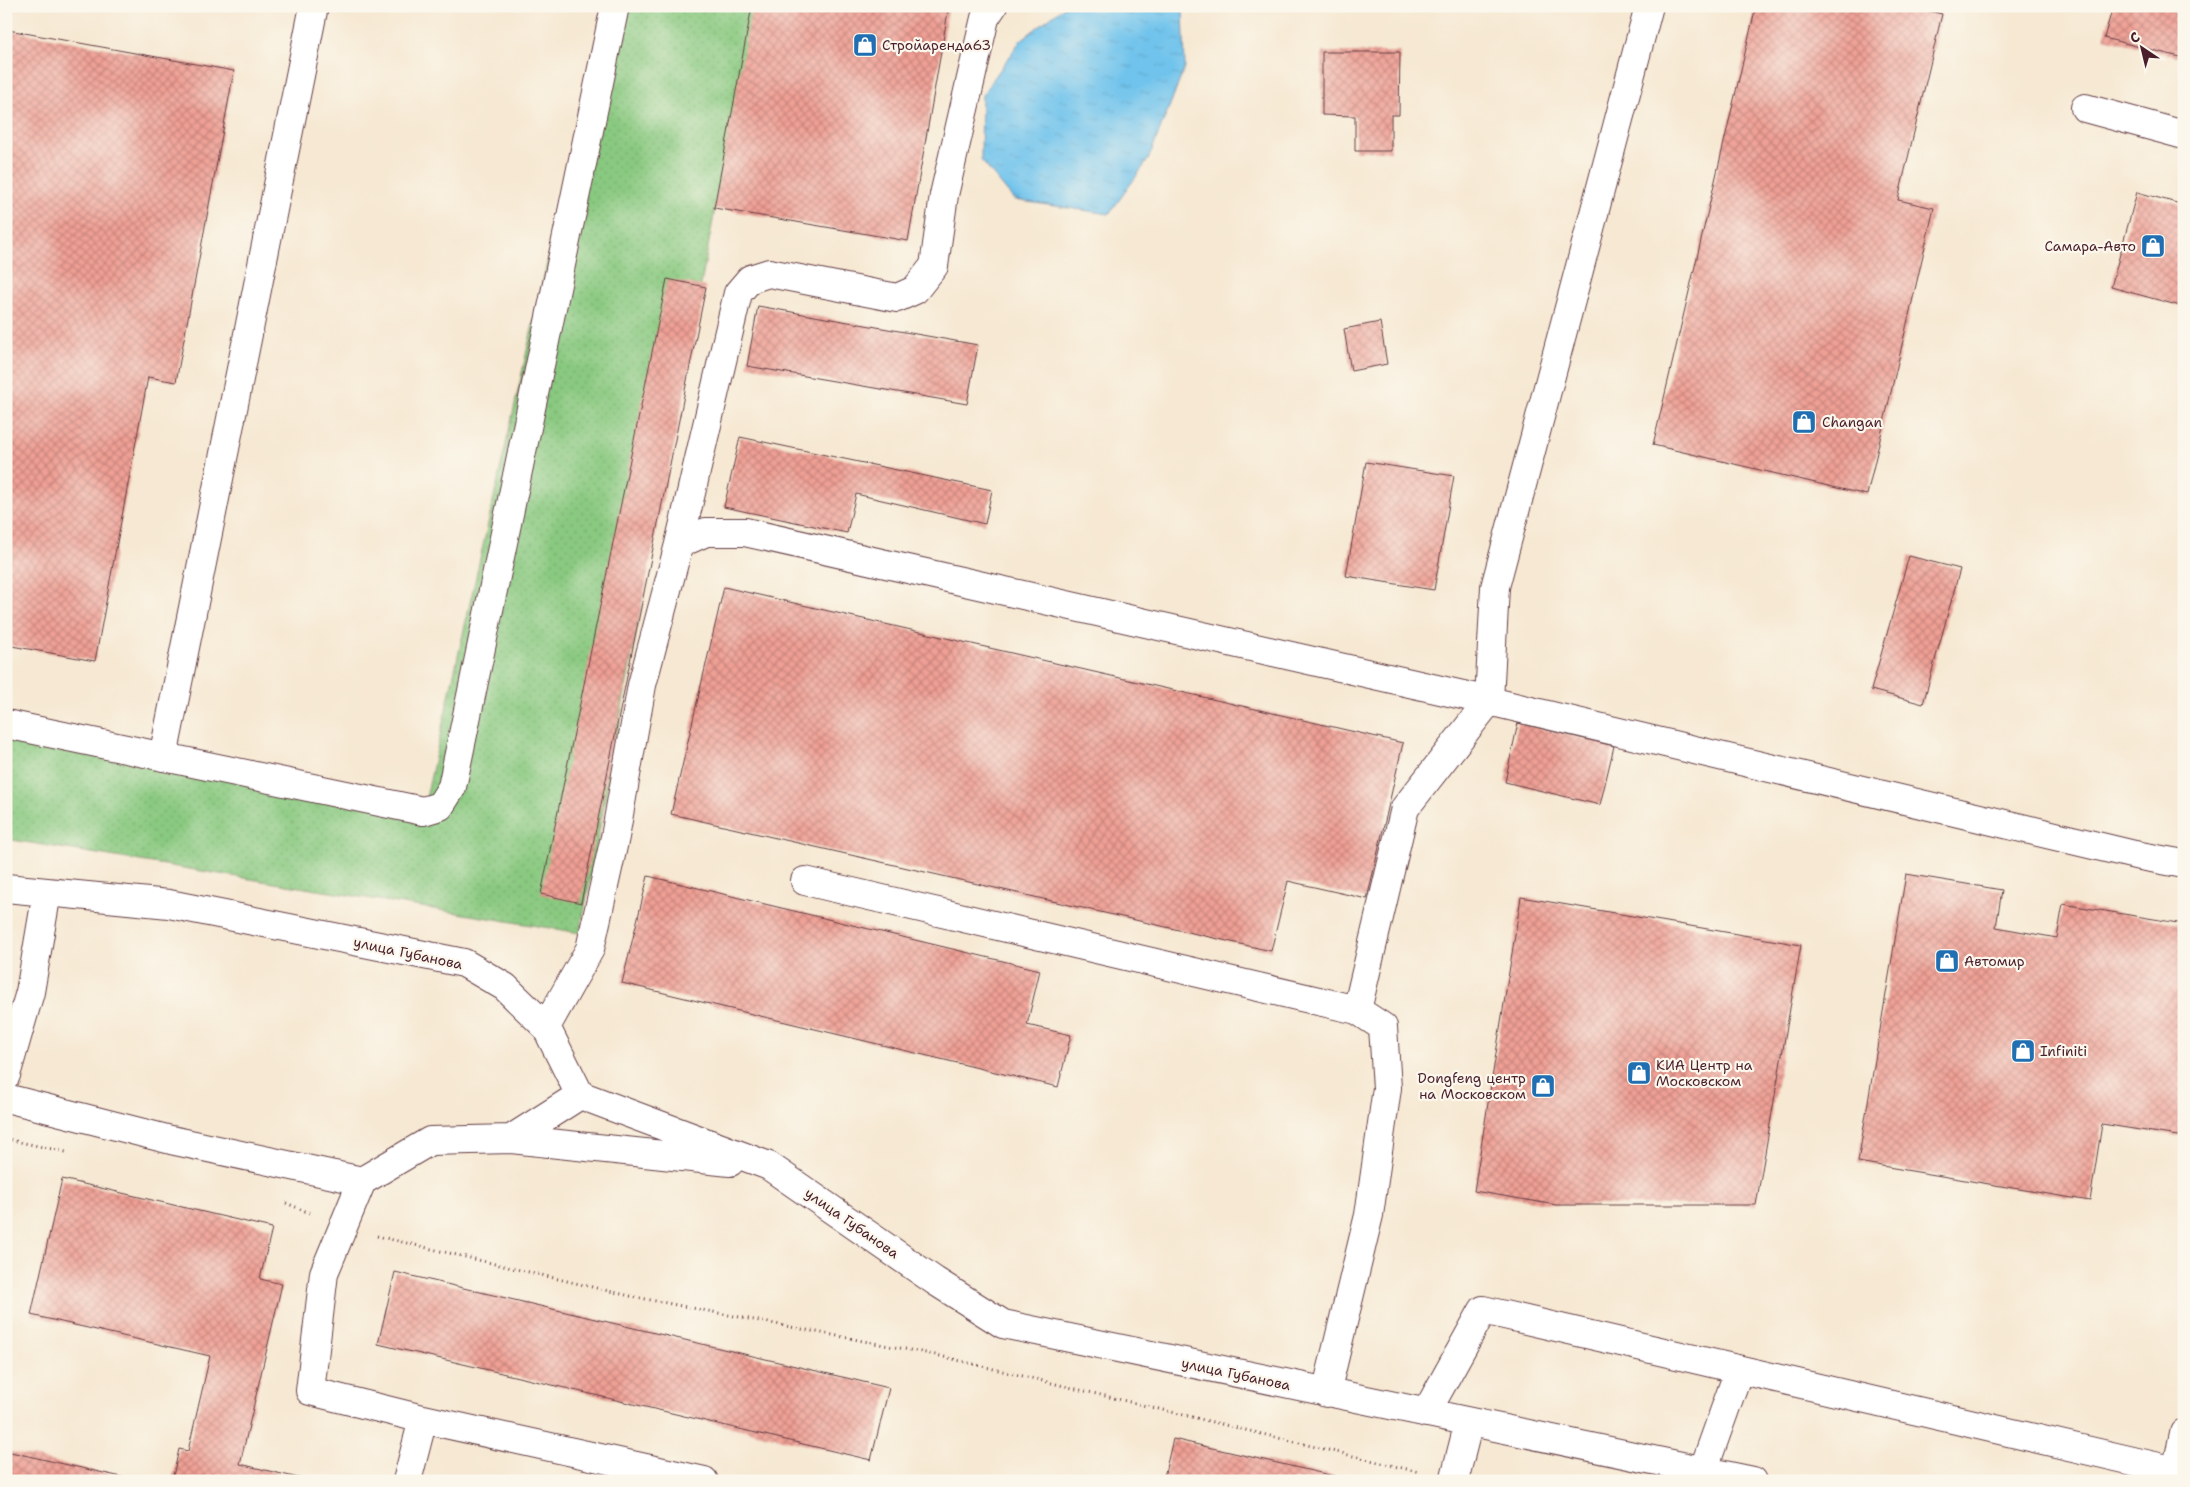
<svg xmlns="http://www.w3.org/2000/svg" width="2190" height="1487" viewBox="0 0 2190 1487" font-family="'Shantell Sans',sans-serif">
	<defs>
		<pattern id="grass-dots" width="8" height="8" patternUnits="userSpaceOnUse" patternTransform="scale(1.25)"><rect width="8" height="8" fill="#89c980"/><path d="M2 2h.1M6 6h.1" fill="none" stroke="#78ac6f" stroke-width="1.8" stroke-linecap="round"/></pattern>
		<pattern id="water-ripples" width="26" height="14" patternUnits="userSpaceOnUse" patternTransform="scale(1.25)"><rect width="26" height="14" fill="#6fc3ec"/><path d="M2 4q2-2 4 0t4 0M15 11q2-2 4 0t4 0" fill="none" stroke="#62a7cb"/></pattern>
		<pattern id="building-cross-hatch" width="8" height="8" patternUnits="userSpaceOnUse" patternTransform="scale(1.25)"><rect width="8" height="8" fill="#f0a095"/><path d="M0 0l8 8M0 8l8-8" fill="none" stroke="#c4827a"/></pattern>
	</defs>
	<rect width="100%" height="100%" fill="#fbf7ec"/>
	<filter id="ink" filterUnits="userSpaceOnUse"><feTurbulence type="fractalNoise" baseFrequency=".02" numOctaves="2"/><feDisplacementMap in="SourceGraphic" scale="10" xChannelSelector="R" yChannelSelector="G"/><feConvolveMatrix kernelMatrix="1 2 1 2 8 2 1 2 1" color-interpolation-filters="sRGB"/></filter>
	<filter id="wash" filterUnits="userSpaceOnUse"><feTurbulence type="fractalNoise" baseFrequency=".0096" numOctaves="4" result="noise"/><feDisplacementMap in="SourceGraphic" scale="20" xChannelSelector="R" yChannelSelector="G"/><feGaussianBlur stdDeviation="1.12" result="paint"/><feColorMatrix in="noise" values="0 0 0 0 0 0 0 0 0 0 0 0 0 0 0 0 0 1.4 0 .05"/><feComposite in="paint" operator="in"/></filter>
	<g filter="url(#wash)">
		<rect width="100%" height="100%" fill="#f6e8d2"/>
		<path fill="url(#grass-dots)" stroke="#6a7456" d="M605,6h148l-173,927 -574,-94v-106l417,78z"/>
		<path fill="url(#water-ripples)" stroke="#5c718c" d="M1065,6h100l18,3 2,58 -37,93 -39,54 -95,-14 -33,-40 1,-65 39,-55z"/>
		<g id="blocks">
			<path fill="url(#building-cross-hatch)" d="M6,6h7l-5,24 226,41 -58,311 -28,-5 -53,284 -89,-16z
				M752,6h197l-41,235 -194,-33z
				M1756,6h153l33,8 -44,186 36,8 -67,287 -214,-50z
				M2113,6h71v52l-80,-20z
				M1322,52h78l-1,63h-8v36h-36v-35l-33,-1z
				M2137,192l47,13v102l-73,-20z
				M667,279l39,8 -125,616 -40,-9z
				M758,306l220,39 -11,59 -220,-38z
				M1380,322l7,42 -36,7 -7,-42z
				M740,437l252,53 -7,34 -129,-30 -9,39 -123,-26z
				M1366,462l88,14 -20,114 -88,-14z
				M1909,556l51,13 -37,135 -52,-14z
				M724,587l679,156 -36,156 -79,-18 -17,70 -600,-137z
				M2183,720h1v13h-3z
				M1518,723l96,23 -14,59 -95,-23z
				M1906,874l96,16 -6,37 61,11 6,-34 121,20v213l-82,-13 -12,77 -232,-39z
				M648,876l392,94 -13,55 44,10 -13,52 -436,-104z
				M1521,897l280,48 -45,260h-200l-82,-14z
				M62,1179l210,49 -12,51 22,5 -42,180 71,17h-139l7,-32 9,2 22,-95 -179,-41z
				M395,1272l494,116 -18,72 -493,-116z
				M1173,1439l178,41v1h-188z
				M6,1451l129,29v1h-129z"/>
		</g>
	</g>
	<g filter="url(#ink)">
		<use href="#blocks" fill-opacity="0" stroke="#643d44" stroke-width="1"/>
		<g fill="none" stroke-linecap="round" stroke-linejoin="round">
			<defs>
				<path id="minor" d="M2085,108l99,27
					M679,544l59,-251 12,-14 19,-6 128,25 18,-8 19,-24 10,-71 41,-177 8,-12
					M6,724l417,87 17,-5 12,-19 163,-781
					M163,757l151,-751
					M805,881l552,129 48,-202 84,-107 6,-114 154,-581
					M6,888l163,16 295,59 41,24 41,40 34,68 189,71 166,115 68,43 750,157
					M546,1027l44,-78 25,-112 27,-152 37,-141 27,-12h39l744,169 646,154 49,9
					M6,1075l24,-83 17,-100
					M6,1098l165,42 191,41
					M511,1139l69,-44
					M1326,1393l43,-178 18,-127 -4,-61 -26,-17
					M1426,1413l57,-103 693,161
					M1703,1471l36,-101
					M407,1481l16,-62
					M704,1481l-281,-62 -113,-28 14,-118 38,-92 68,-40 81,-2 219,23
					M1454,1481l15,-59
					M2174,1481l10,-48"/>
			</defs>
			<use href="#minor" stroke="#643d44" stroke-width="30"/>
			<path stroke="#643d44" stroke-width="3" stroke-dasharray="1 4" stroke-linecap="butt" d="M6,1139l60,13
				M286,1203l24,10
				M377,1236l253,60 306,59 483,117"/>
			<use href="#minor" stroke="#fff" stroke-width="28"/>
		</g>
	</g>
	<defs>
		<symbol id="shop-square" viewBox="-11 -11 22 22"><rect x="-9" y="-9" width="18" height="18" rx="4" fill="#1f6fb2" stroke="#fbf7ec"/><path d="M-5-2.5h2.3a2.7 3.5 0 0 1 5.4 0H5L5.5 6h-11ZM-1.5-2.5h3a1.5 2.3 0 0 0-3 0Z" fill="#fff"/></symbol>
	</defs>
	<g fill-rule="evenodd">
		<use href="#shop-square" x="851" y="31" width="28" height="28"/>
		<use href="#shop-square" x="2139" y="232" width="28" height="28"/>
		<use href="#shop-square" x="1790" y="408" width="28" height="28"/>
		<use href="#shop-square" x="1933" y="947" width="28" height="28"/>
		<use href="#shop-square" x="2009" y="1037" width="28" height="28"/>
		<use href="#shop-square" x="1625" y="1059" width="28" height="28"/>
		<use href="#shop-square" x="1529" y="1072" width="28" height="28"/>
	</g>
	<g text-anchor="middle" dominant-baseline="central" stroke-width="4.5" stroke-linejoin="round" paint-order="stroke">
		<g font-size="14" fill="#4a1f2b" stroke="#fbf7ec" text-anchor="start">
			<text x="882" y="45">Стройаренда63</text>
			<text x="2136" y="246" text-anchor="end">Самара-Авто</text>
			<text x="1822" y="422">Changan</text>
			<text x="1964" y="961">Автомир</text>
			<text x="2040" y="1051">Infiniti</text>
			<text x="1656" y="1065">КИА Центр на<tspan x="1656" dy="16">Московском</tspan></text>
			<text x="1526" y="1078" text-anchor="end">Dongfeng центр<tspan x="1526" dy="16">на Московском</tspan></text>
		</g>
		<g font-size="14" fill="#4a1f2b" stroke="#fbf7ec">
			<text transform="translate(408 953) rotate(12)">улица Губанова</text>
			<text transform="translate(852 1223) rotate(35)">улица Губанова</text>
			<text transform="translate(1236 1374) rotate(12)">улица Губанова</text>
		</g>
	</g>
	<rect width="2190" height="1487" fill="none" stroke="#fbf7ec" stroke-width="25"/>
	<g transform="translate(2142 48) rotate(325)" stroke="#fbf7ec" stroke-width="4" paint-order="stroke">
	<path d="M0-4L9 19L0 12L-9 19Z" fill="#4a1f2b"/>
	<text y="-8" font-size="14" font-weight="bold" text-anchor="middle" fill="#4a1f2b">С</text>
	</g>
</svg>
